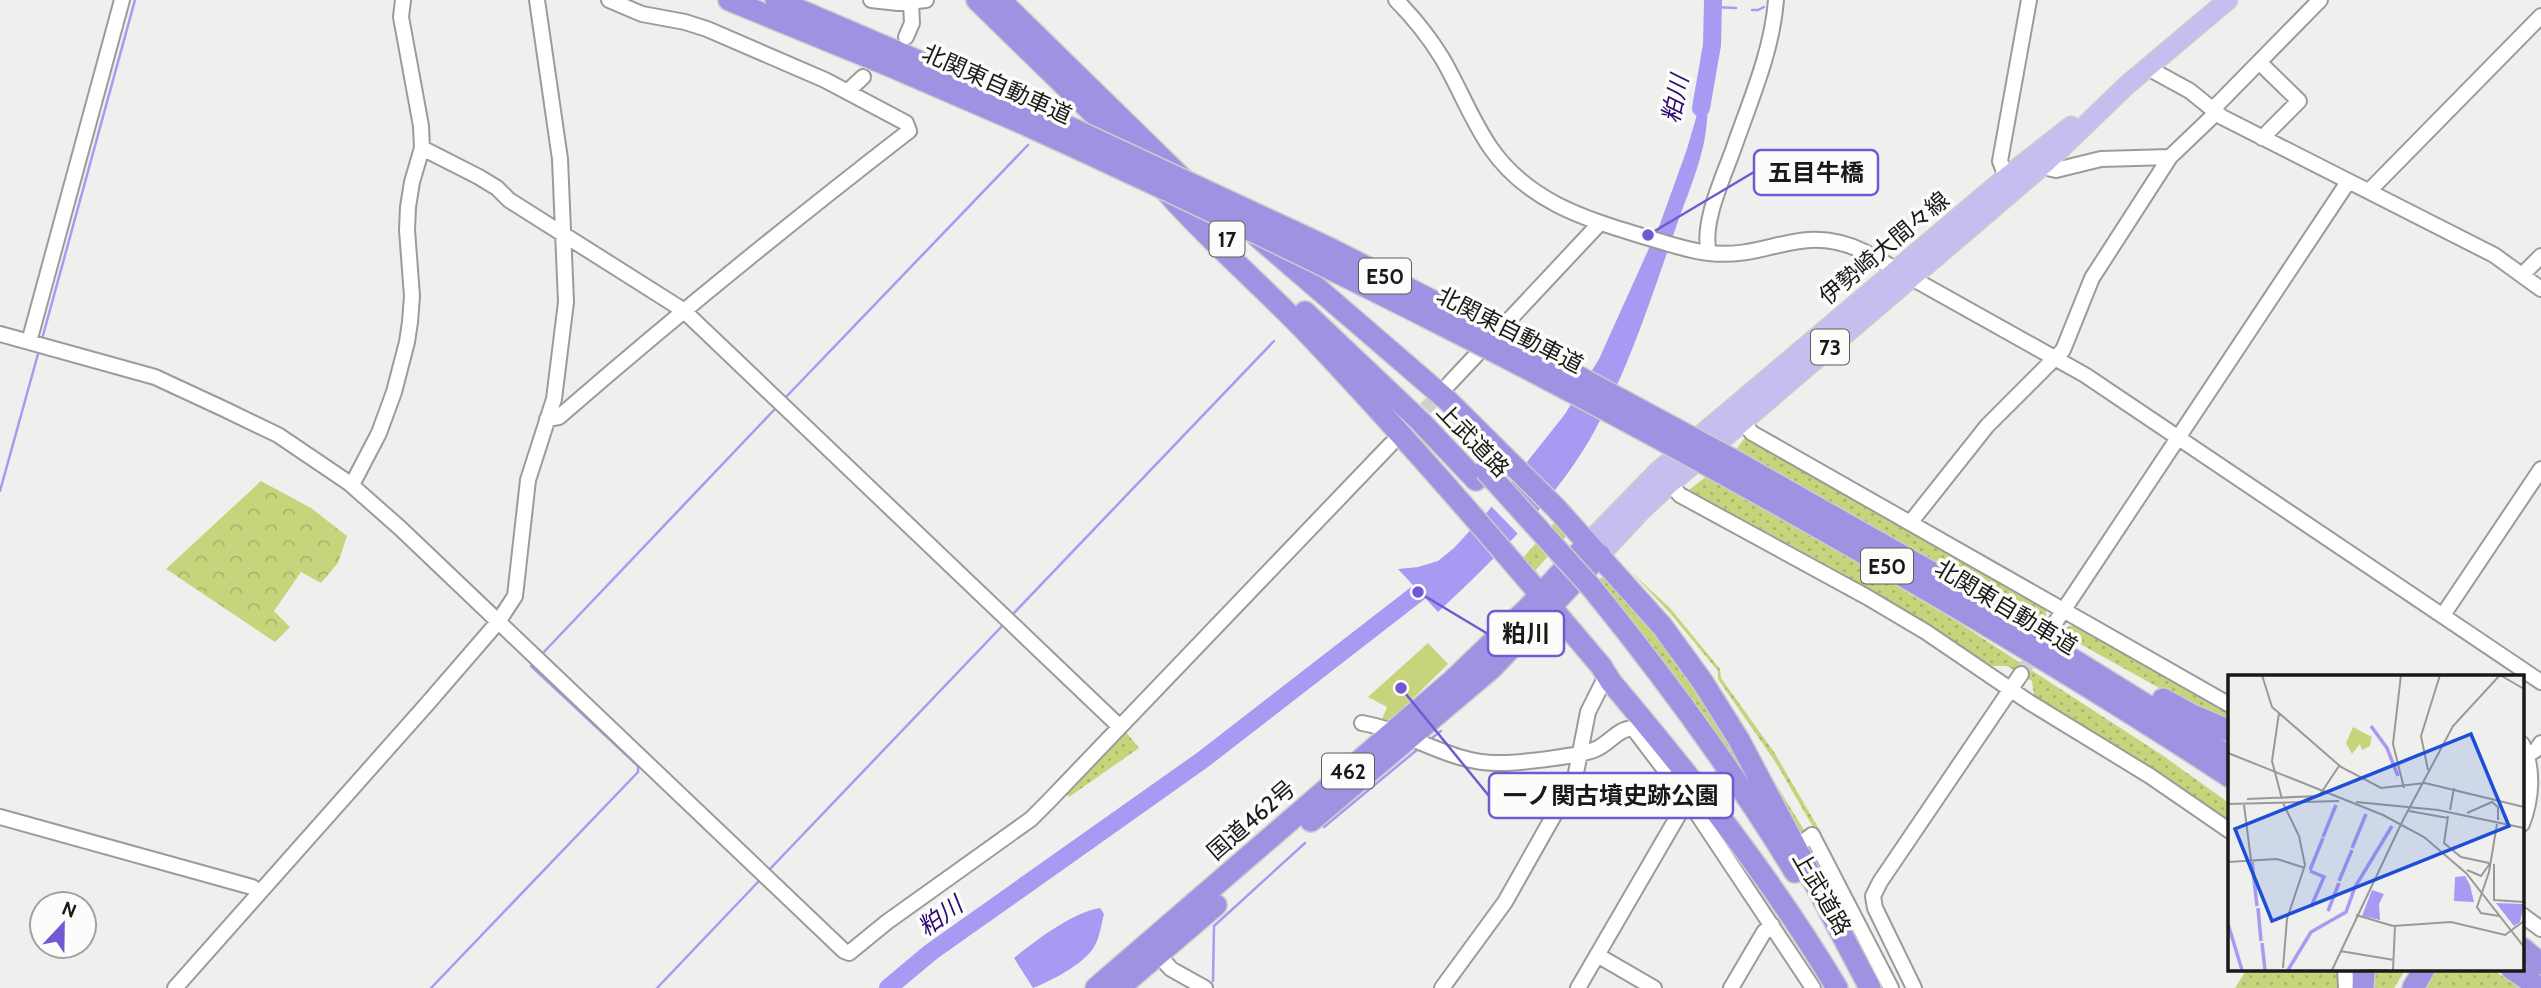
<svg xmlns="http://www.w3.org/2000/svg" width="2541" height="988" viewBox="0 0 2541 988" font-family="Cabin,'Noto Sans JP',sans-serif">
	<defs>
		<pattern id="grass-dots" width="8" height="8" patternUnits="userSpaceOnUse" patternTransform="scale(1.75)"><rect width="8" height="8" fill="#c7d47c"/><path d="M2 2h.1M6 6h.1" fill="none" stroke="#aab56a" stroke-width="1.8" stroke-linecap="round"/></pattern>
		<pattern id="forest-crowns" width="20" height="18" patternUnits="userSpaceOnUse" patternTransform="scale(1.75)"><rect width="20" height="18" fill="#c7d47c"/><path d="M2 6a3 3 0 1 1 6 0M12 15a3 3 0 1 1 6 0" fill="none" stroke="#aab56a"/></pattern>
	</defs>
	<rect width="100%" height="100%" fill="#eff0ed"/>
	<path fill="url(#grass-dots)" d="M1746,436l300,171v10l18,11 13,-4 111,66 41,21v11l-68,-33 -426,-238z
		M1708,475l248,146 206,134 67,48v20l-98,-68 -97,-59 -2,-15 -25,-15h-15l-150,-93 -153,-83z
		M1559,518l12,13 -40,44 -13,-12z
		M1609,572l52,58 135,224 -200,-275 8,-1z
		M1631,572l39,36 50,61 1,9 53,74 48,82 -6,-2 -40,-69 -58,-84v-8l-48,-58z
		M1125,731l14,17 -70,49 -4,-4z
		M1752,745l52,85 -1,4 6,11 3,1 76,142h-12z
		M2247,969h92v19h-104z
		M2373,969h33l-12,19h-21z
		M2433,969h59l27,19h-97z"/>
	<path fill="url(#forest-crowns)" d="M261,481l50,27 36,28 -9,27 -17,20 -20,-11 -27,39 16,16 -15,15 -109,-73z"/>
	<path fill="#c7d47c" d="M1428,643l20,21 -52,51 -12,8 -3,-1 6,-15 -19,-10z"/>
	<path fill="#a69af2" d="M1705,87c10,49 -14,96 -30,143 -24,68 -46,138 -81,202 -39,70 -99,126 -156,180l-40,-43 20,-2 20,-6 16,-13 34,-37 77,-97 34,-55 61,-135 27,-75z
		M1100,908l4,6c-3,11 -4,23 -10,33 -10,17 -43,34 -61,41l-19,-30c21,-17 59,-46 86,-50z"/>
	<path fill="#eff0ed" d="M1506,483l30,33 -16,20 -31,-32z"/>
	<g fill="none" stroke-linecap="round" stroke-linejoin="round">
		<path stroke="#a69af2" stroke-width="2.5" d="M1714,7l22,1
			M1752,10h6l6,-3
			M42,339l93,-339
			M786,397l242,-252
			M0,491l38,-137
			M1012,615l262,-274
			M542,654l232,-244
			M1433,737l8,-6
			M1324,827l94,-78
			M769,870l235,-246
			M1213,981l1,-55 91,-83
			M431,988l207,-216v-6l-107,-100
			M657,988l102,-107"/>
		<path stroke="#a69af2" stroke-width="18" d="M1701,108l11,-63 1,-45
			M888,988l43,-36 270,-191 235,-182"/>
		<path stroke="#cfd0cd" stroke-width="14" stroke-dasharray="14 7" stroke-linecap="butt" d="M1411,424l34,-36
			M2021,674l34,-51"/>
		<defs>
			<path id="minor" d="M871,0l27,3 28,-3
				M1396,0c18,18 33,37 46,58 17,29 29,61 48,89 37,54 93,71 152,89 22,6 45,15 67,17 61,7 91,-32 156,-1l220,123 456,307
				M906,37l6,-14 -1,-20
				M2259,62l40,39 -37,37
				M2148,68l42,23 32,26 272,138 47,34
				M847,92l16,-15
				M2212,110l108,-110
				M422,148l57,29 18,11 12,12 174,110 437,417
				M2046,163l5,6 5,1 45,-11 69,-2
				M2006,177l-6,-16 29,-161
				M2369,191l172,-175
				M1709,253c-8,-29 14,-75 24,-103 17,-49 39,-98 43,-150
				M2522,275l19,-19
				M0,334l155,43 69,32 54,26 71,48 51,45 444,423 5,2 38,-31 144,-103 17,-17 343,-358
				M29,342l93,-342
				M1449,384l151,-161
				M547,419l12,-2c114,-99 231,-194 350,-286l-3,-8 -81,-43 -118,-51 -22,-7 -43,-8 -33,-14
				M1742,421l10,12 478,272
				M349,483l6,-4 24,-46 15,-41 13,-50 3,-20 2,-26 -5,-66 1,-23 4,-25 10,-34 -1,-22 -20,-109 2,-17
				M1670,484l10,11 187,102 59,35 103,70 121,74 80,55
				M1910,523l77,-97 76,-76 29,-72 78,-121 46,-44
				M2443,615l98,-146
				M2055,623l293,-441
				M1362,723c47,8 90,42 139,40 17,0 82,-7 95,-14 14,-6 21,-20 37,-21l57,75 123,185
				M2522,744c12,24 10,54 0,80
				M2528,755l9,-6 4,-6
				M0,817l252,70 7,5
				M1804,841l8,-6 79,153
				M2522,915l19,14
				M1154,950l17,19 34,19
				M1597,955l57,33
				M2345,969l1,19
				M175,988l253,-285 70,-81 17,-26 13,-116 26,-81 12,-97 -6,-143 -23,-159
				M1442,988l63,-86 70,-124 13,-66 19,-38
				M1578,988l104,-179 8,-6
				M1731,988l33,-56 8,-7
				M1914,988l-39,-80 -2,-12 7,-14 141,-208"/>
			<path id="major" d="M1588,543l69,-71 349,-295 65,-51
				M1600,555l41,-44 29,-27 376,-321 81,-78 101,-85"/>
			<path id="highway" d="M729,0l161,66 132,57
				M776,0l252,108
				M977,0l161,157
				M1000,0l181,177
				M1164,189c46,53 101,99 149,150 100,106 194,216 288,327l10,16c82,97 161,197 226,306
				M1258,237l189,163 109,108 106,118 40,55 37,59 131,248
				M1305,312l116,110 55,58
				M1735,461l208,118 287,178
				M1720,472c173,96 344,196 510,305
				M1591,587c74,91 143,185 204,285
				M2163,699l29,16 38,16
				M1311,821l181,-153 108,-113
				M2522,948l19,16
				M2512,969l28,19
				M1096,988l357,-308 76,-73 53,-57
				M1119,988l97,-83
				M2363,988l1,-19
				M2413,988l11,-19"/>
		</defs>
		<use href="#minor" stroke="#9b9c99" stroke-width="18"/>
		<use href="#major" stroke="#ccc" stroke-width="21"/>
		<use href="#highway" stroke="#ccc" stroke-width="24"/>
		<use href="#minor" stroke="#fff" stroke-width="14"/>
		<use href="#major" stroke="#c5beee" stroke-width="18"/>
		<use href="#highway" stroke="#9e93e3" stroke-width="21"/>
		<defs>
			<path id="highway-bridge" d="M1028,108l301,140 202,103 204,110
				M1022,123c237,108 470,223 698,349
				M1485,470l106,117"/>
		</defs>
		<use href="#highway-bridge" stroke="#ccc" stroke-width="24" stroke-linecap="butt"/>
		<use href="#highway-bridge" stroke="#9e93e3" stroke-width="21"/>
	</g>
	<g text-anchor="middle" dominant-baseline="central" stroke-width="7" stroke-linejoin="round" paint-order="stroke">
		<g fill="#fcfdfa" stroke="#5d5d5c" stroke-width="2">
			<rect x="1209.5" y="221.5" width="35" height="35" rx="5"/>
			<rect x="1359" y="258.5" width="52" height="35" rx="5"/>
			<rect x="1811" y="329.5" width="38" height="35" rx="5"/>
			<rect x="1861" y="548.5" width="52" height="35" rx="5"/>
			<rect x="1322" y="753.5" width="52" height="35" rx="5"/>
		</g>
		<g font-size="21" font-weight="bold" fill="#191918">
			<text x="1227" y="239">17</text>
			<text x="1385" y="276">E50</text>
			<text x="1830" y="347">73</text>
			<text x="1887" y="566">E50</text>
			<text x="1348" y="771">462</text>
		</g>
		<g font-size="23" fill="#191918" stroke="#fcfdfa">
			<text transform="translate(997 84) rotate(24)">北関東自動車道</text>
			<text transform="translate(1884 248) rotate(-40)">伊勢崎大間々線</text>
			<text transform="translate(1510 330) rotate(27)">北関東自動車道</text>
			<text transform="translate(1473 440) rotate(46)">上武道路</text>
			<text transform="translate(2006 607) rotate(31)">北関東自動車道</text>
			<text transform="translate(1251 820) rotate(-41)">国道462号</text>
			<text transform="translate(1822 893) rotate(60)">上武道路</text>
		</g>
		<g font-size="24" font-style="italic" fill="#300972" stroke="#fcfdfa">
			<text transform="translate(1675 99) rotate(-78)">粕川</text>
			<text transform="translate(940 916) rotate(-36)">粕川</text>
		</g>
	</g>
	<g transform="translate(2228 675)">
		<rect width="296" height="296" fill="#eff0ed"/>
		<path d="M125,52l19,10 -2,9 -8,4 -2,-6 -8,10 -6,-11z" fill="#c7d47c"/>
		<path d="M237,201l5,9 4,17 -20,-1 1,-24zM144,215l12,4 -5,10 1,16 -18,-4zM268,228l28,1 -4,18 -6,4z" fill="#a69af2"/>
		<path fill="none" stroke="#a69af2" stroke-width="3.5" d="M143,51l16,22 11,28M95,162l13,-32M124,173l14,-34M24,187l5,44M82,195l13,-32M82,196l14,6 -13,30M111,206l13,-31M30,233l3,33M100,236l11,-28M0,249l14,46M34,268l3,27M60,295l23,-38 35,-20 9,-25 37,-61"/>
		<path fill="none" stroke="#999a98" stroke-width="2" d="M34,0l10,32 69,60 40,21 44,-5 99,24M173,0l-8,69 11,44M272,0l24,14M51,38l-7,48 10,38M0,78l155,62 41,22 42,36 58,74M200,95l-7,-34 19,-61M19,124l72,-3 20,-30M128,127l82,8 86,18M55,128l16,33 6,29 -18,54 -4,49M0,129l111,-3M16,130l7,55M222,135l4,-22M181,136l39,7M239,138l25,-11 6,5v13M220,141l-4,27 17,14 28,6M175,145l50,-94 47,-51M269,149l-8,48 -12,35 4,6 18,3M0,187l49,-3 28,9M266,189v36l30,2M239,195l14,6 10,-14M128,240l37,11 58,-4 54,13 19,-14M112,276l54,9M104,295l71,-150M132,295h28M165,295l2,-44"/>
		<path fill="#1d4ed8" fill-opacity="0.15" stroke="#1d4ed8" stroke-width="3.5" d="M243,59l38,92 -237,95 -37,-92z"/>
		<rect width="296" height="296" fill="none" stroke="#191918" stroke-width="3.5"/>
	</g>
	<path fill="none" stroke="#7358d2" stroke-width="2.5" d="M1648 235L1754 172M1418 592L1488 634M1401 688L1489 796"/>
	<g fill="#7358d2" stroke="#fcfdfa" stroke-width="2.5">
		<circle cx="1648" cy="235" r="7"/>
		<circle cx="1418" cy="592" r="7"/>
		<circle cx="1401" cy="688" r="7"/>
	</g>
	<g fill="#fcfdfa" stroke="#7358d2" stroke-width="2.5">
		<rect x="1754" y="150" width="124" height="45" rx="7"/>
		<rect x="1488" y="611" width="76" height="45" rx="7"/>
		<rect x="1489" y="773" width="244" height="45" rx="7"/>
	</g>
	<g font-size="24" text-anchor="middle" font-weight="bold" fill="#191918">
		<text x="1816" y="181">五目牛橋</text>
		<text x="1526" y="642">粕川</text>
		<text x="1611" y="804">一ノ関古墳史跡公園</text>
	</g>
	<g transform="translate(63 925) rotate(22)"><circle r="33" fill="#fcfdfa" stroke="#a1a2a0" stroke-width="2"/>
	<path d="M0-5L12 26L0 18L-12 26Z" fill="#7358d2"/>
	<text y="-10" font-size="19" font-weight="bold" text-anchor="middle" fill="#191918">N</text>
	</g>
</svg>
